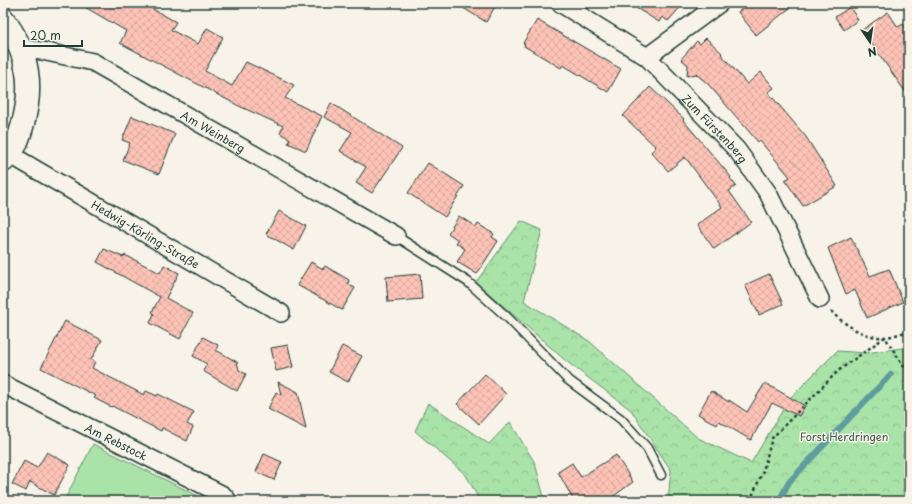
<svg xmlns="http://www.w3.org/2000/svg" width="912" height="504" viewBox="0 0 912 504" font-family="'Playpen Sans',sans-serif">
	<defs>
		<pattern id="forest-crowns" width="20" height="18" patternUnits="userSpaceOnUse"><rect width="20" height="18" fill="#a9e3a8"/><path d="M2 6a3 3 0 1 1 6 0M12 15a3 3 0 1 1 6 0" fill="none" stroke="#91c491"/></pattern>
		<pattern id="building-cross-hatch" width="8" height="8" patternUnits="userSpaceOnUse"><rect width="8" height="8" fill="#fec3b7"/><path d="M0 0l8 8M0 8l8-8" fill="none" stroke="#d9a89e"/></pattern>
	</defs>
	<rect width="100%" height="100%" fill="#f7f3e8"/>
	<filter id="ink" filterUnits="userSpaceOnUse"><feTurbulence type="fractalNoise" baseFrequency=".025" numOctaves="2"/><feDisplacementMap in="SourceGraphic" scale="8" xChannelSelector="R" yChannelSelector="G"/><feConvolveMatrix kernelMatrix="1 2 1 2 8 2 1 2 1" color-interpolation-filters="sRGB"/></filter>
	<g filter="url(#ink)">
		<path fill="#a9e3a8" stroke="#64906e" d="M93,444l115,57h-144z"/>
		<path fill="url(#forest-crowns)" stroke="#64906e" d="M521,221l21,9 -18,71 65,40 109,97 53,25 39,-65 47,-47 29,2 43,-6v154h-241l3,-31 -40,-60 -65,-49 -90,-79z
			M428,403l61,41 21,-22 25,41 10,38h-65l-14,-26 -51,-44z"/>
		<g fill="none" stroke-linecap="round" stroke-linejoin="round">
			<path stroke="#5f9c9c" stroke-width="6" d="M779,501l10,-19 102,-108"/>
		</g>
		<path fill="url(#building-cross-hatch)" stroke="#1f3d34" d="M78,3h64l34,19 -5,8 27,14 9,-16 16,9 -18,34 27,15 14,-24 48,23 -9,13 37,18 -16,35 -18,-8 2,-4 -10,-6 3,-7 -44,-20 -119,-63 6,-12z
			M455,3h42l-11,19z
			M628,3h56l-16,18 -6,-4 -3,5z
			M749,3h47l-40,32 -18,-23z
			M850,7l8,13 -14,10 -9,-13z
			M888,12l10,15 5,-3 6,8v65l-47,-67z
			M537,20l84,49 -13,23 -45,-27 -2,3 -37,-22 1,-2 -2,-1z
			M706,38l16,15 -1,1 26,30 14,-12 13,16 -6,4 38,45 31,49 -34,20 -18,-26 5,-3 -30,-36 -2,1 -50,-58 -12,-10 -9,2 1,-11 -7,-6 16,-18 3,3z
			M650,87l34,32 -1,1 48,57 -1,1 6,8 -7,5 22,31 -37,27 -17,-24 25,-18 -37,-50 -17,14 -17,-19 5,-5 -33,-31z
			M331,103l71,45 -30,45 -16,-10 10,-16 -26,-16 12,-19 -28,-15z
			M132,116l43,18 -16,40 -36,-14 7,-17 -8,-3z
			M428,163l36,23 -19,31 -37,-24z
			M279,211l27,15 -12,24 -28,-16z
			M459,216l17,11 2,-3 16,10 -2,3 6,4 -21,33 -20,-12 8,-13 -9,-6 2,-3 -10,-7z
			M851,237l19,39 19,-7 14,33 -36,16 -12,-28 -9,4 -18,-46z
			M104,249l19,8 2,-2 35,18 4,-8 15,8 -13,25 27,15 -13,26 -30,-16 4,-9 -2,-2 8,-15 -63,-35z
			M311,262l12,7 2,-3 24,14 -1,4 7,4 -13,22 -45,-25z
			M420,274l2,25 -34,3 -2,-25z
			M769,274l14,30 -24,11 -14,-30z
			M65,321l37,19 -11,20 4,2 -3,6 52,27 2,-4 11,5 1,-2 36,18 -7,12 6,3 -6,14 -25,-13 -1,3 -49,-25 -1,1 -17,-9 2,-2 -55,-28z
			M203,337l15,8 -2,5 21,12 2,8 7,4 -9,17 -34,-20 4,-7 -14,-8z
			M288,345l5,22 -17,4 -5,-23z
			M342,346l20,10 -14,26 -19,-10z
			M485,374l21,20 -27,30 -22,-20z
			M278,382l20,10 8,37 -38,-20 8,-17 5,3z
			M765,383l40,23 -6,10 -27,-13 -21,37 -32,-19 -2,4 -19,-11 13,-23 18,11v-2l18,12z
			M47,452l23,13 -16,30 -24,-13 -4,9 -14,-7 12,-23 13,7z
			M264,454l18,8 -8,18 -18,-8z
			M616,455l17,27 -26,19h-33l-16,-29 14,-9 9,14z"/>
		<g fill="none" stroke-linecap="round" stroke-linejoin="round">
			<defs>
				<path id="service" d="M396,236l72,46 40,36 59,61 54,40 26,29 14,27"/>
				<g id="minor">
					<path id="s1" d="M560,3l87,54 90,93 31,43 52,106"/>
					<path id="s2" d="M22,49l20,2 51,11 303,174"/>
					<path d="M647,57l73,-54"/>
					<path id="s3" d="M11,155l270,158"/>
					<path id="s4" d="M3,384l220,111 5,6"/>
				</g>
				<path id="secondary" d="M3,19c26,34 31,67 19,108 -4,13 -8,26 -19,34"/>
			</defs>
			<use href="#service" stroke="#1f3d34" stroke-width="11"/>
			<use href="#minor" stroke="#1f3d34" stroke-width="20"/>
			<use href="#secondary" stroke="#1f3d34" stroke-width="25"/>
			<path stroke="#1f3d34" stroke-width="2.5" stroke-dasharray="3 3" stroke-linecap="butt" d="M831,311c12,13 35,28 53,26 8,0 17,-4 25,-6
				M750,501l13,-30 9,-33 66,-67 47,-34 24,38"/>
			<use href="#service" stroke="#f7f3e8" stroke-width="8"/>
			<use href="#minor" stroke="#f7f3e8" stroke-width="17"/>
			<use href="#secondary" stroke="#f7f3e8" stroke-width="22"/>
		</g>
	</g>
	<g text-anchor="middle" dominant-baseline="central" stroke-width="3" stroke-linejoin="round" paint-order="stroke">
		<g font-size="11" fill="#1f3d34" stroke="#f7f3e8">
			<text stroke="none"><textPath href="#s1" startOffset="201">Zum Fürstenberg</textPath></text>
			<text stroke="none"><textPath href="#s2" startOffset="211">Am Weinberg</textPath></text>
			<text stroke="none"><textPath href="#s3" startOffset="156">Hedwig-Körling-Straße</textPath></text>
			<text stroke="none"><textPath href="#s4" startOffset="127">Am Rebstock</textPath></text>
		</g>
		<g font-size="11" fill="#3b5e4b" stroke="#f7f3e8">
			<text x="844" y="436">Forst Herdringen</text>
		</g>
	</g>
	<rect width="912" height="504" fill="none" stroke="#f7f3e8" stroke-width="16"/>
	<rect x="8" y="8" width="896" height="488" fill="none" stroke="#1f3d34" stroke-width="1.5" filter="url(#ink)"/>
	<g transform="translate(870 42) rotate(167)" stroke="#f7f3e8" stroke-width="3" paint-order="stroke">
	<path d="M0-3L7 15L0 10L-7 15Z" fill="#1f3d34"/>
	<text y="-6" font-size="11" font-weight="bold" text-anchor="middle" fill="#1f3d34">N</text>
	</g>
	<path d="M24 40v6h58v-6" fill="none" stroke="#1f3d34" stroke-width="2"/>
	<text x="30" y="40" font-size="12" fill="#1f3d34" stroke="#f7f3e8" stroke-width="3" paint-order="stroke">20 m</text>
</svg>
